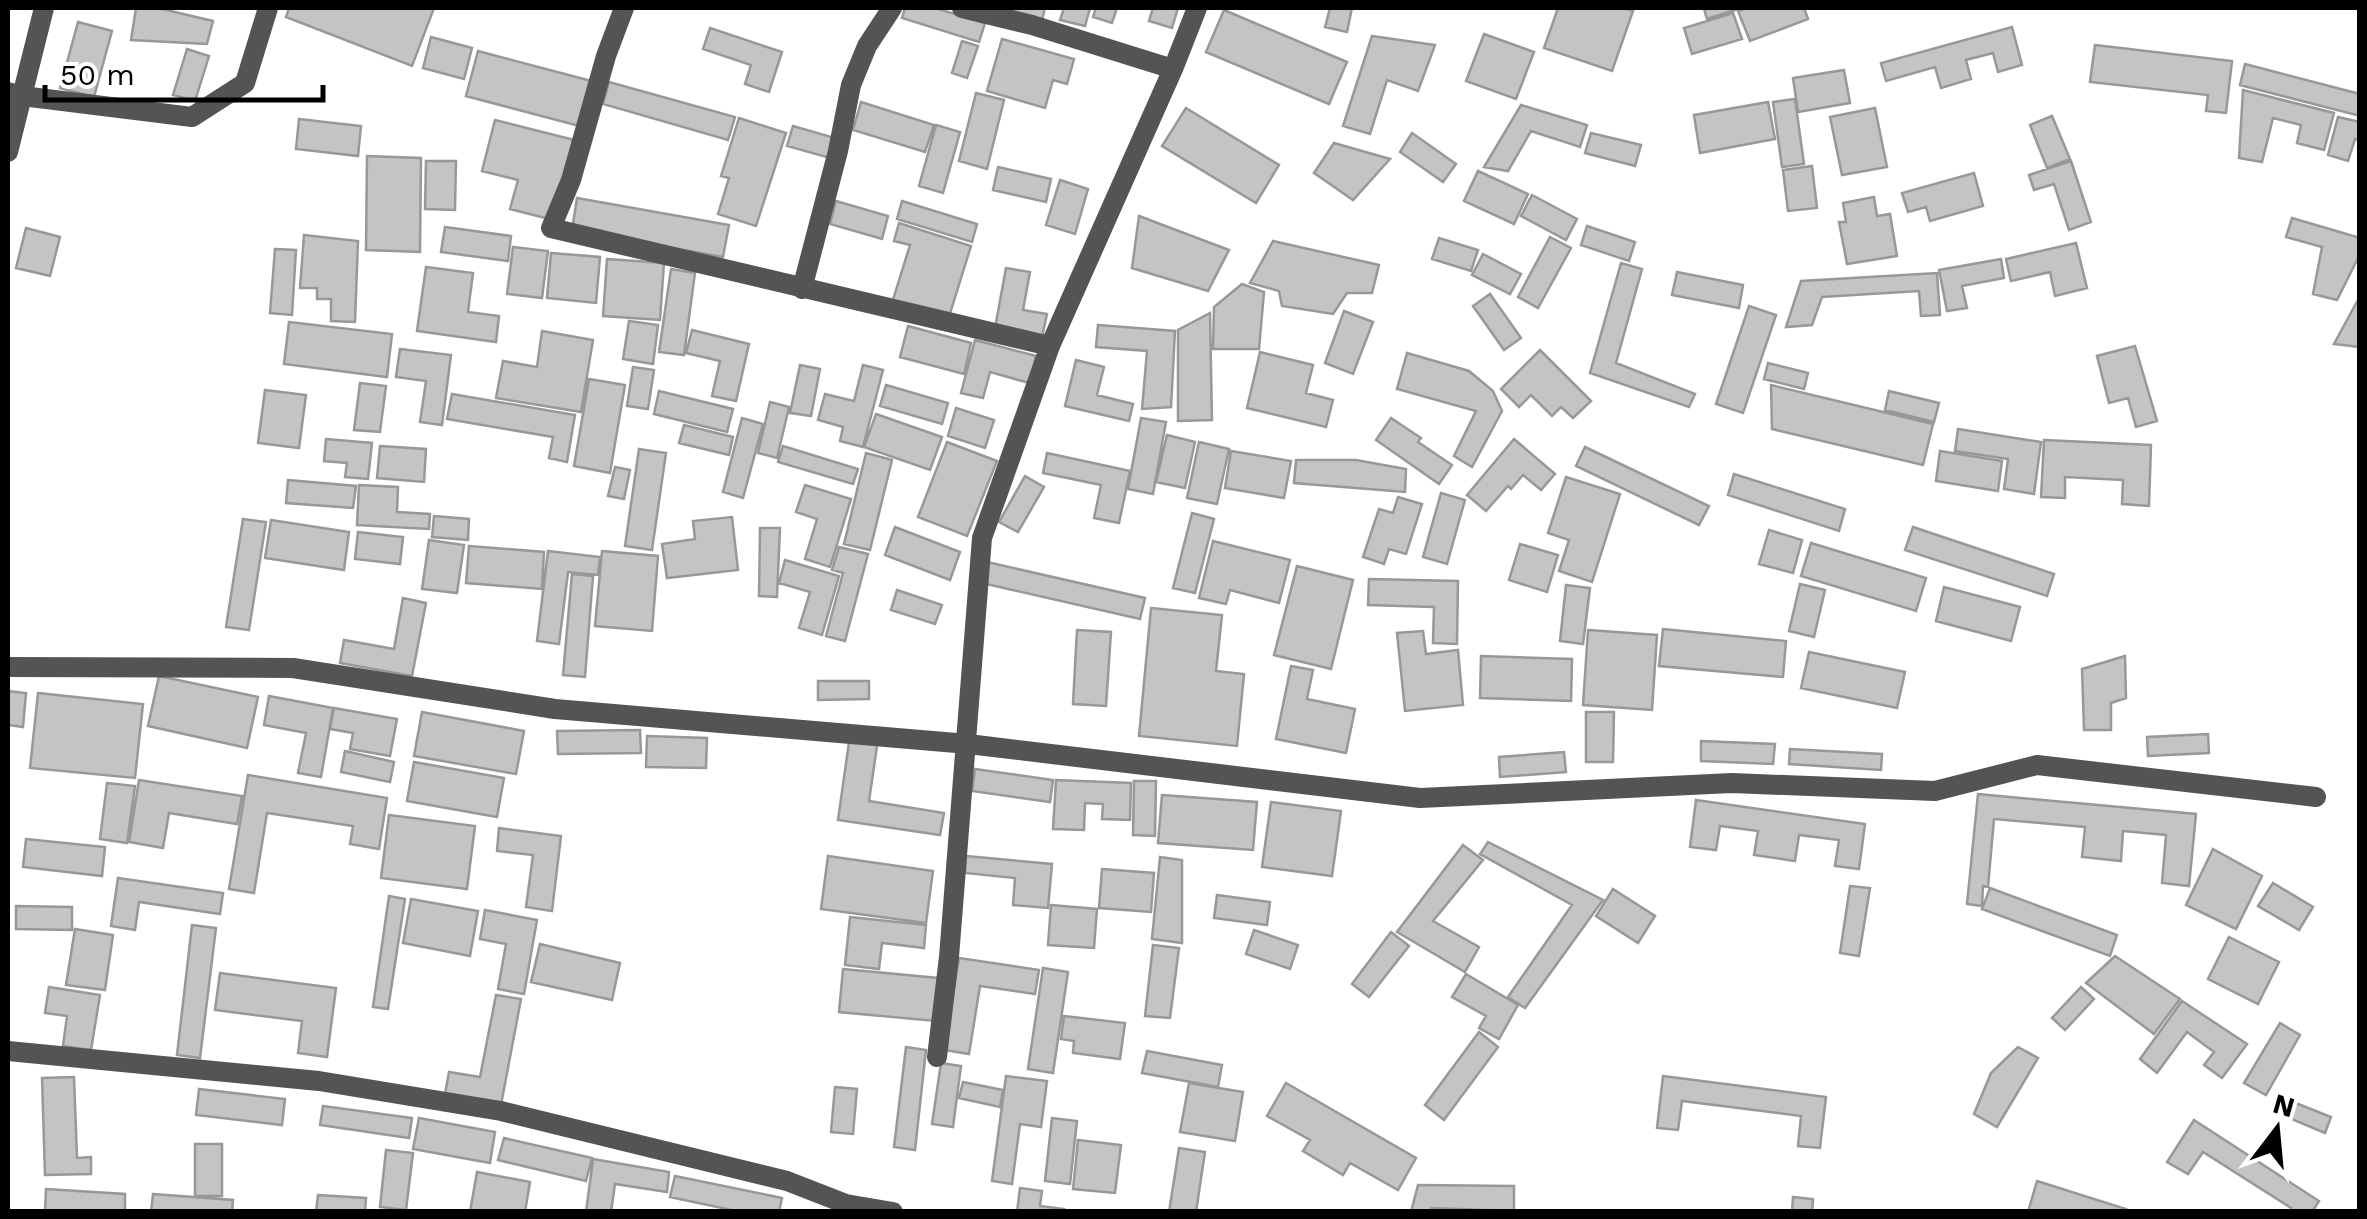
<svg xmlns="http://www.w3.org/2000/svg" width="2367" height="1219" viewBox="0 0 2367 1219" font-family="'Work Sans',sans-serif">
	<rect width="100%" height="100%" fill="#fff"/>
	<path fill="#c4c4c4" stroke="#989898" stroke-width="2.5" d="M136,8h22l55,13 -6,23 -76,-4z
		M289,8h145l-22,58 -126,-49z
		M905,8h30l50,15 -6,19 -77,-24z
		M993,8h52l-4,16z
		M1064,8h26l-5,18 -25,-6z
		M1096,8h21l-5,15 -19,-6z
		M1153,8h25l-6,20 -23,-7z
		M1330,8h22l-5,24 -22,-5z
		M1558,8h66l9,3 -21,60 -68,-23z
		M1709,8h32l-34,11 -3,-10z
		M1747,8h57l4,11 -58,22 -12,-30z
		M1224,10l123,52 -18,42 -123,-52z
		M1733,13l9,26 -50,15 -8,-26z
		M78,22l34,9 -18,66 -34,-9z
		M2012,27l10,38 -24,7 -5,-19 -27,7 5,19 -30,9 -6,-21 -49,14 -5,-18z
		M710,28l72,24 -13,40 -24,-8 6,-19 -48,-16z
		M1484,34l50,18 -18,47 -50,-18z
		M1372,36l63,9 -17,46 -31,-11 -17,54 -27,-8z
		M431,37l41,11 -8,31 -41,-11z
		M1002,39l72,20 -7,25 -14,-4 -8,28 -58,-17z
		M962,41l16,5 -11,32 -15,-5z
		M2095,45l137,16 -6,52 -20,-2 2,-16 -118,-13z
		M187,49l22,7 -14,45 -22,-6z
		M478,51l117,31 -12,45 -117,-31z
		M2245,64l115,30v22l-120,-31z
		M1844,70l6,33 -52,9 -5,-34z
		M609,82l126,35 -7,23 -125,-36z
		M2243,90l91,23 -10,37 -27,-7 4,-18 -28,-7 -11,44 -23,-4z
		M976,93l28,7 -17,69 -28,-8z
		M1795,99l9,65 -22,3 -9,-65z
		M861,102l73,23 -9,27 -72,-22z
		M1768,102l7,37 -75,14 -6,-38z
		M1521,105l66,20 -7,22 -49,-16 -23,40 -24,-4z
		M1186,108l93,57 -23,38 -94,-57z
		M1875,108l12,59 -45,8 -12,-58z
		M2052,116l18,43 -23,9 -17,-43z
		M2338,117l22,5v18l-5,-1 -7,22 -20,-6z
		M739,118l47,15 -30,93 -38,-12 11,-36 -8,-2z
		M299,119l62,7 -3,30 -62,-7z
		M495,120l79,20 -21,80 -43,-11 8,-29 -36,-9z
		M936,125l24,7 -17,61 -24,-7z
		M793,126l42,12 -5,20 -43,-12z
		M1412,133l44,31 -13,18 -43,-30z
		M1591,133l50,12 -6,21 -50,-13z
		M1334,143l56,16 -37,41 -39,-27z
		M367,156l54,2 -1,94 -54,-2z
		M426,161h30l-1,49 -30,-1z
		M2071,161l20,61 -22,8 -15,-46 -20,6 -5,-15z
		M1812,166l5,42 -29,3 -5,-41z
		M998,167l53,12 -5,23 -53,-12z
		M1478,171l50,23 -14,30 -50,-23z
		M1974,173l9,33 -53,15 -4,-14 -18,5 -6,-19z
		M1060,180l28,9 -13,45 -29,-9z
		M1532,195l45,24 -11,21 -45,-24z
		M1874,197l3,19 13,-2 7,42 -50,8 -8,-42h7l-3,-19z
		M577,198l152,27 -6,32 -151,-27z
		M836,201l52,15 -6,23 -52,-15z
		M902,201l75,23 -5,18 -75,-23z
		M1139,216l90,34 -21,41 -76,-23z
		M2292,218l68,20v16l-23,46 -24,-6 9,-47 -36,-10z
		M899,223l72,23 -23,74 -56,-17 18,-58 -16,-4z
		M1587,226l48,16 -6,19 -48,-16z
		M445,227l66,9 -3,25 -67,-9z
		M26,228l34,9 -10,39 -34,-8z
		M304,235l54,6 -3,81 -24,-1v-22h-14v-11h-17z
		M1550,237l21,11 -33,60 -20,-11z
		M1439,238l39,12 -7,21 -39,-12z
		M1273,241l106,24 -7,28h-25l-14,21 -51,-8 -3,-15 -29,-8z
		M2076,243l11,45 -32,8 -5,-24 -39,9 -5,-22z
		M513,247l35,4 -6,47 -35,-4z
		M275,249l21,1 -4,65 -22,-2z
		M551,253l49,4 -4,46 -49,-5z
		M1483,254l38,20 -11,20 -38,-19z
		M607,259l57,4 -4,57 -57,-4z
		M2001,259l3,19 -42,8 5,22 -20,3 -8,-41z
		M1621,263l21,6 -26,94 79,31 -6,13 -99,-34z
		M426,267l47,6 -5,39 31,4 -3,26 -79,-11z
		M1006,268l24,4 -7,38 24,4 -5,23 -47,-9z
		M671,269l24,4 -11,82 -25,-3z
		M1677,272l66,13 -4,23 -67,-13z
		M1937,273l3,42 -19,1 -2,-25 -97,6 -10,28 -26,2 15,-46z
		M1242,284l22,8 -5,57h-46l1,-42z
		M1490,294l31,44 -17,12 -31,-44z
		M2360,296v51l-26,-3z
		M1749,306l27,9 -33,98 -27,-9z
		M1344,311l29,11 -20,52 -28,-11z
		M1210,313l2,107 -34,1v-91z
		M629,321l29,4 -5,39 -30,-5z
		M289,322l103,12 -5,43 -103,-13z
		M1098,325l77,6 -4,76 -29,2 5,-58 -51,-4z
		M908,326l63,17 -7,31 -64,-17z
		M692,330l57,14 -13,57 -24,-5 8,-35 -34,-8z
		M542,331l51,9 -12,72 -85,-14 7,-37 34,6z
		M975,340l61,16 -7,27 -39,-11 -7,26 -22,-5z
		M2135,346l22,75 -21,6 -8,-29 -19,5 -12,-47z
		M400,349l51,6 -9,70 -22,-3 6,-41 -30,-4z
		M1540,350l51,51 -18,17 -12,-11 -9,9 -21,-21 -12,12 -18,-18z
		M1260,352l53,13 -7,28 27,7 -7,27 -79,-19z
		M1407,353l62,18 24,20 9,20 -30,56 -18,-11 22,-45 -79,-22z
		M1076,360l28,7 -7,28 36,9 -4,17 -64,-15z
		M1768,363l40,10 -4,16 -40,-10z
		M800,365l20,4 -9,47 -21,-3z
		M863,365l20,5 -20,77 -23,-6 3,-14 -25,-7 7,-26 29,7z
		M633,367l21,3 -6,39 -21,-3z
		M589,379l36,6 -15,88 -36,-7z
		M360,383l26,3 -6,46 -26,-2z
		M886,385l62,18 -6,21 -62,-18z
		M1771,385l162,39 -10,41 -151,-36z
		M265,390l41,5 -7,53 -41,-5z
		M659,391l74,18 -6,23 -73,-18z
		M1889,391l50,12 -5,19 -49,-12z
		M452,394l123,21 -8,47 -18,-4 4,-21 -106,-18z
		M770,402l19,5 -12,51 -19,-5z
		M956,408l38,12 -9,28 -37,-12z
		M876,414l66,23 -12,33 -66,-23z
		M742,418l21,6 -20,74 -20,-6z
		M1141,418l25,4 -13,72 -25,-5z
		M1391,418l30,20 -3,4 34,23 -13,19 -63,-44z
		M684,425l49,12 -4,18 -50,-12z
		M1958,429l83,13 -7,52 -30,-5 4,-30 -53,-8z
		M1167,435l28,7 -10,46 -29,-6z
		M326,439l46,4 -4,36 -23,-2 2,-14 -23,-2z
		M1514,439l41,35 -14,16 -18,-15 -12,14 -3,-3 -22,25 -19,-16z
		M2044,440l107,5 -2,61 -27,-2 1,-24 -58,-3v21l-24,-1z
		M947,442l50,19 -30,75 -49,-19z
		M1199,442l30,7 -12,55 -30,-6z
		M380,446l46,3 -2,33 -47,-4z
		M783,446l75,23 -5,15 -75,-22z
		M1585,447l124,59 -10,19 -123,-59z
		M639,449l27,4 -14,97 -27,-4z
		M1231,451l60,10 -7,37 -59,-10z
		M1940,451l62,10 -4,30 -62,-10z
		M866,453l26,7 -22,90 -26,-6z
		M1047,453l83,18 -11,52 -25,-5 7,-33 -58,-12z
		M1296,460h60l50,9 -1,23 -111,-9z
		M615,467l15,3 -6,29 -16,-3z
		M1734,474l111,35 -6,22 -111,-36z
		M1025,476l19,11 -26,45 -19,-10z
		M1566,477l54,17 -28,88 -33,-11 10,-31 -21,-7z
		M288,480l68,6 -3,22 -67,-5z
		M359,485l39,2 -1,25 33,2 -1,15 -72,-4z
		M805,485l46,14 -21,68 -25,-8 12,-40 -21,-7z
		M1441,493l24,7 -18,64 -24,-7z
		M1398,497l24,7 -16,50 -17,-5 -5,15 -21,-7 16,-48 14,4z
		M1192,513l22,6 -19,74 -22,-5z
		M434,516l35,3 -1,21 -36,-3z
		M732,517l6,53 -71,8 -5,-34 33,-5 -2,-18z
		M243,519l23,3 -17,108 -23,-3z
		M271,520l78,12 -5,38 -79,-12z
		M895,527l65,25 -10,28 -65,-25z
		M1913,527l141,47 -7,22 -142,-46z
		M760,528h20l-3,69 -18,-1z
		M1769,530l33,10 -9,33 -34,-9z
		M358,532l45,5 -3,27 -45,-5z
		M429,540l35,5 -7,48 -35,-4z
		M1213,541l77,19 -11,43 -49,-13 -4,14 -27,-6z
		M1811,543l115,35 -10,33 -115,-35z
		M1520,544l38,11 -11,37 -38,-12z
		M469,546l75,6 -2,37 -76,-6z
		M839,547l29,7 -23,87 -19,-5 17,-63 -11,-3z
		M548,551l52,6 -2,18 -30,-3 -9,72 -22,-3z
		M602,551l56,5 -6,75 -57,-5z
		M785,560l54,16 -17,59 -23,-7 11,-36 -31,-9z
		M987,562l158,36 -5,21 -158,-36z
		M1297,566l56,14 -22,89 -57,-14z
		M572,574l21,2 -8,101 -22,-2z
		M1369,579l89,2 -1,63 -24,-1 1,-36 -66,-2z
		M1800,584l25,6 -11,47 -25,-6z
		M1566,585l24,3 -7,56 -23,-3z
		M1944,587l76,20 -9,34 -75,-20z
		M897,590l45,15 -7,19 -44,-14z
		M403,598l23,5 -14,73 -72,-13 4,-23 50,9z
		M1151,608l71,7 -6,56 28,3 -7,72 -98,-10z
		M1663,629l123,12 -3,36 -124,-11z
		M1077,630l34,2 -5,74 -33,-2z
		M1588,630l69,5 -5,75 -69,-5z
		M1423,631l3,23 32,-4 5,55 -58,6 -8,-78z
		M1809,652l96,20 -8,36 -96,-20z
		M1481,656l91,3 -1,42 -91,-3z
		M2125,656l1,42 -15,5v27h-27l-2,-61z
		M1291,666l22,4 -6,29 48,10 -9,44 -70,-14z
		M159,676l99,21 -11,51 -99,-22z
		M818,681h51v18l-51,1z
		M8,691l18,2 -3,34 -15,-2z
		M38,693l105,11 -8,74 -105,-10z
		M269,696l64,12 -12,69 -23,-4 8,-40 -42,-8z
		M334,708l63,11 -7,37 -40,-7 3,-16 -23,-4z
		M422,712l102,19 -8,43 -102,-18z
		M1586,712h28l-1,50h-27z
		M640,730l1,23 -83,1 -1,-23z
		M2208,734l1,19 -61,3 -1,-19z
		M850,735l28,4 -9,62 75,12 -4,22 -102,-15z
		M647,736l60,2 -1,30 -60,-1z
		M1701,741l74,3 -2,20 -72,-3z
		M1790,749l92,5 -1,16 -92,-6z
		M345,751l49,11 -4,20 -49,-10z
		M1564,752l2,20 -66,5 -1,-20z
		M414,762l90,16 -7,39 -90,-16z
		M975,769l78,11 -3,22 -78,-11z
		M248,775l139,23 -8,51 -29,-5 3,-18 -86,-13 -13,80 -25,-4z
		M139,780l103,16 -5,28 -68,-11 -6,35 -34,-6z
		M1056,780l75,3 -1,37 -28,-1 1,-15 -18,-1 -1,27 -31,-1z
		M1134,781h22l-1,55 -22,-1z
		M107,783l28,3 -8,57 -27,-4z
		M1978,794l218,20 -7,72 -27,-3 4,-48 -43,-4 -2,30 -39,-4 3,-30 -91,-8 -6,68 -5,-1 -1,20 -15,-2z
		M1162,795l95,7 -4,48 -95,-7z
		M1696,800l169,24 -6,45 -24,-3 4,-26 -40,-5 -4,26 -41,-6 4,-24 -38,-5 -4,24 -26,-3z
		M1271,802l70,9 -9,65 -70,-9z
		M389,815l86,11 -8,63 -86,-11z
		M499,828l62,8 -9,75 -26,-4 7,-52 -36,-4z
		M26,839l79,8 -3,29 -79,-9z
		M1488,842l115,58 -78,108 -17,-11 64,-92 -92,-51z
		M1463,845l20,15 -50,61 46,26 -14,25 -68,-40z
		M2213,849l49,27 -26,53 -50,-24z
		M828,856l105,15 -7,52 -105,-14z
		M966,856l86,8 -4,44 -35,-3 2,-27 -50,-5z
		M1160,857l22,3v83l-30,-4z
		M1102,869l52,4 -3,39 -52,-4z
		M118,878l105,15 -3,21 -81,-12 -4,28 -24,-4z
		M2273,883l40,24 -14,23 -41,-24z
		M1850,886l20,2 -11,68 -19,-3z
		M1990,888l127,47 -7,21 -128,-47z
		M1613,889l42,27 -17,27 -42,-27z
		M1217,895l53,7 -3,23 -53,-7z
		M389,896l16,3 -17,110 -15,-2z
		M411,899l67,12 -8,45 -67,-13z
		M1051,905l46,4 -3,39 -46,-3z
		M16,906l56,1v23l-56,-1z
		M485,910l52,10 -13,74 -26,-5 8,-45 -26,-5z
		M850,917l76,8 -2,23 -42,-5 -3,26 -34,-4z
		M192,925l24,3 -16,130 -23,-3z
		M75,929l38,6 -8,55 -39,-5z
		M1254,930l44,15 -8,24 -44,-15z
		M1391,932l18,14 -40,51 -17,-13z
		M2229,937l50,25 -21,42 -50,-25z
		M540,944l80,19 -8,37 -81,-18z
		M1153,945l26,3 -9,70 -25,-2z
		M2115,956l65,43 -26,35 -68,-51z
		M959,958l80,12 -4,24 -55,-8 -11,68 -25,-4z
		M1043,968l25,4 -15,101 -25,-4z
		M843,969l95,9 -3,43 -96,-9z
		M220,973l116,15 -9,69 -29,-4 4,-32 -87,-11z
		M1466,974l52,31 -19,34 -20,-11 7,-12 -34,-19z
		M49,987l51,8 -9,55 -28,-4 4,-30 -22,-3z
		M2081,987l13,12 -29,31 -13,-12z
		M496,995l25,4 -20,106 -56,-11 4,-22 31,5z
		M2182,1001l65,43 -25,34 -18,-13 10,-13 -27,-20 -30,41 -17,-14z
		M1064,1016l61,7 -5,36 -47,-6 1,-12 -13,-2z
		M2280,1023l20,12 -34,60 -22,-12z
		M1479,1032l19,15 -54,73 -19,-15z
		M906,1047l20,3 -11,100 -21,-3z
		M2018,1047l20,11 -41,69 -23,-13 17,-41z
		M1147,1051l75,14 -4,22 -76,-14z
		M941,1063l20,3 -8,61 -21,-3z
		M1006,1076l41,5 -6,46 -21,-3 -8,60 -20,-3z
		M1663,1076l163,21 -6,51 -22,-2 3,-30 -119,-15 -4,29 -21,-2z
		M74,1077l3,81 14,-1v17l-46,1 -3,-97z
		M963,1082l40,8 -3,17 -41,-9z
		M1189,1083l54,9 -8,49 -55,-9z
		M1286,1083l130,75 -18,32 -48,-27 -7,12 -40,-24 7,-11 -43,-24z
		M835,1087l22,2 -4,45 -22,-2z
		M199,1089l86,10 -3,26 -86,-10z
		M2288,1100l43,17 -6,16 -43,-18z
		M323,1106l89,12 -3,20 -89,-13z
		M419,1118l76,14 -5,31 -77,-14z
		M1052,1118l25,3 -7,63 -25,-3z
		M2194,1120l125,81 -7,11h-24l3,-4 -88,-56 -15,22 -21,-12z
		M504,1138l88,20 -6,23 -88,-21z
		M1078,1140l43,5 -6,48 -42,-4z
		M195,1144h27v52h-27z
		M1179,1148l26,4 -9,60h-27z
		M386,1150l27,3 -7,57 -26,-3z
		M593,1159l76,13 -2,20 -52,-8 -4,28h-25z
		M477,1172l53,10 -5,30h-55z
		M675,1176l107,22 -3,14h-38l-71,-15z
		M2037,1181l89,28 -1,3h-97z
		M1418,1185l96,1v25l-83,-3v4h-20z
		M1020,1188l22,3 -2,15 24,3 -1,3h-46z
		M46,1189l79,5v18l-80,-2z
		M153,1194l80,6 -1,12h-81z
		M318,1195l48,3 -1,14h-49z
		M1793,1197l20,2 -1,13h-20z"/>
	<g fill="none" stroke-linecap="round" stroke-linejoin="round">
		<path stroke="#545454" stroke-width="20" d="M624,8l-18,48 -35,124 -20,48 499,118
			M962,8l70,17 141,44
			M8,92l14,4 170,21 53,-34 23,-75
			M8,152l36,-144
			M802,289l36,-138 13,-66 16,-39 25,-38
			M8,667l285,1 262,41 413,35 452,54 312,-15 203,8 102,-26 279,32
			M8,1051l311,30 182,30 286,70 59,23 47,8
			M937,1057l12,-100 33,-419 68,-192 123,-277 24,-61"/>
	</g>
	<rect width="2367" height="1219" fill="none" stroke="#000000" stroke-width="20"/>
	<g transform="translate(2277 1129) rotate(16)" stroke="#ffffff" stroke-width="8" paint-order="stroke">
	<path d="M0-8L18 38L0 25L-18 38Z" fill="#000000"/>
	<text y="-15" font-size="28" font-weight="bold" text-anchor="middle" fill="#000000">N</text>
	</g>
	<path d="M45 85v15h278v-15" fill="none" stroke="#000000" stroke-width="5"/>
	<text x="60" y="85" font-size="30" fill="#000000" stroke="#ffffff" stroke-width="8" paint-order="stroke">50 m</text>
</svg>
